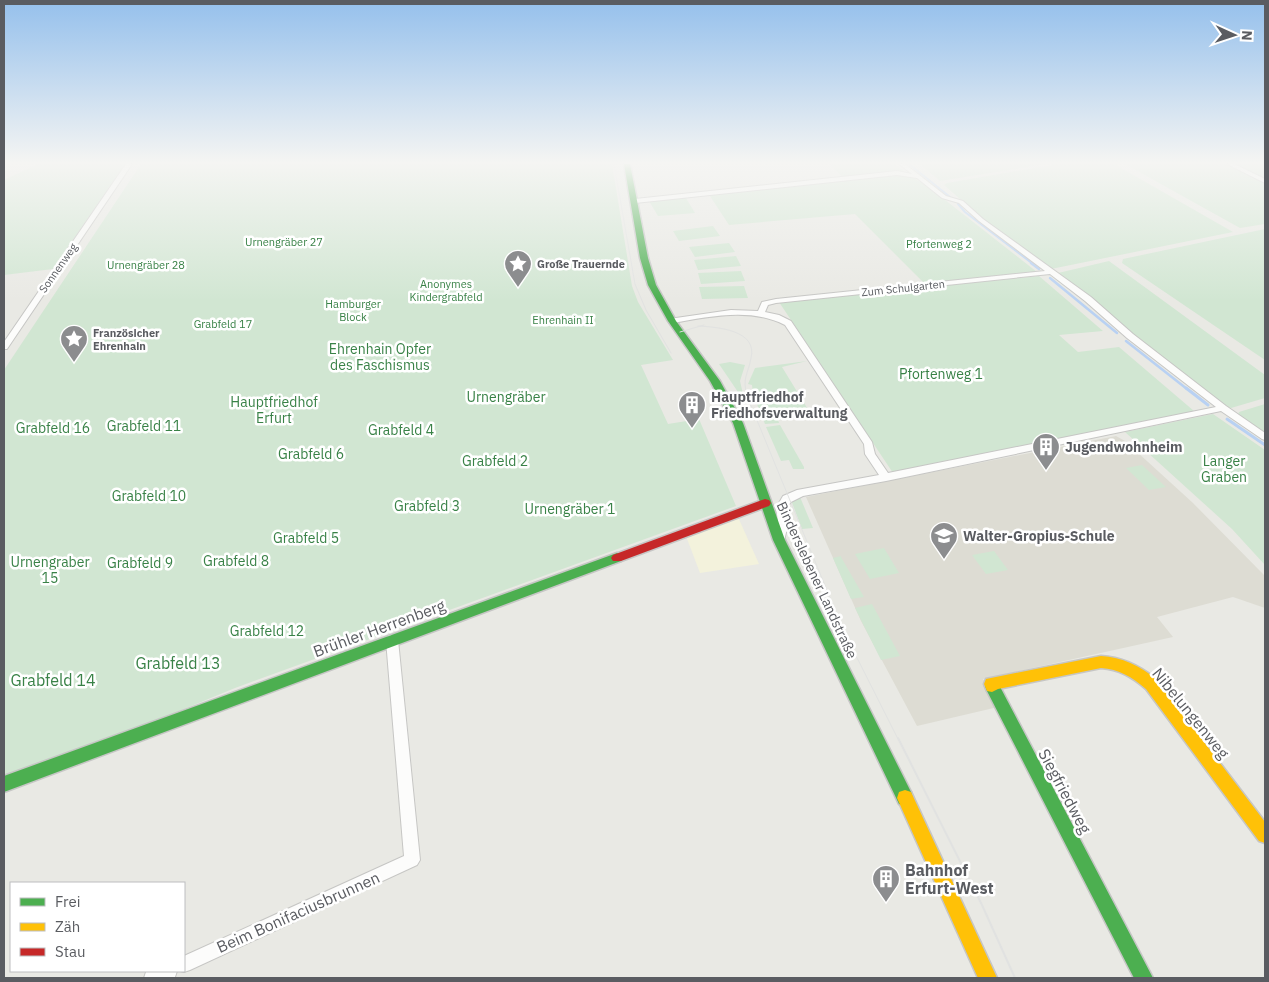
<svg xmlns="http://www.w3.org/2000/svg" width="1269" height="982" viewBox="0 0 1269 982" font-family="'IBM Plex Sans',sans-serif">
	<rect width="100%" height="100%" fill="#e9e9e4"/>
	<path fill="#f3f2dc" d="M738,517l21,47 -59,9 -14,-37z"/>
	<path fill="#dddcd3" d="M1116,436l9,5 68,62 71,72 1,33 -32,-11 -76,20 16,20 -190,42 15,28 -81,19 -56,-105 -55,-124z"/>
	<path fill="#d1e6d2" d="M38,164h87l-72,105 -49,6v-95z
		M141,164h471l20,122 6,16 35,58 -32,5 27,59 31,-5 37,87 -501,182 -145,60 -86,32v-410z
		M829,164h66l10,8 -62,5z
		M920,164h126l-106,17z
		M1058,164h56l119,68 -182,37 -67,-49 -40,-35 3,-2z
		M1125,164h101l39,19v41l-25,4z
		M1234,164h31v16z
		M898,174l10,1 18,10 111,87 -112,12 -70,-70 -126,11 -21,-32z
		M686,198l9,15 -37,3 -9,-15z
		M713,226l7,10 -41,5 -6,-10z
		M1265,229v131l-143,-97 1,-4z
		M729,243l6,9 -40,5 -6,-10z
		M736,256l5,10 -43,4 -4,-10z
		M1109,261l156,114v23l-34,10 -4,-1 -93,-72 -76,-62z
		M741,271l4,10 -44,3 -3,-11z
		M1039,276l64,55 -44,4 19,17 41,-5 75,64 -301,62 -114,-171z
		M744,286l4,12 -46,1 -3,-12z
		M807,361l-25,6 27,44h6v3l-4,1 -3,-3 -31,4 2,7 -14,1 -12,-30 -1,-9 -4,-1 7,-16z
		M730,362l15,3 -5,16 3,13 -3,1 -21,-31z
		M1265,404v29l-27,-18 1,-3z
		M1213,414l52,36v115l-33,-36 -107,-97z
		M780,425l24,42v2h-11l-4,-9 -8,1 -15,-34z
		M1142,465l24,22 -17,3 -23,-22z
		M800,497l13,31 -11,1 -11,-29z
		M884,548l15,25 -29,6 -15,-25z
		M994,551l14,19 -22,4 -14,-19z
		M841,556v1l23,40 -13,2 -18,-41z
		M872,604l28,52 -19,4 -26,-52z"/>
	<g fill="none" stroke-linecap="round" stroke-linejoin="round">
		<path stroke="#b8d1f3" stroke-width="2" d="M909,164l41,33
			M958,204l7,8 68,52"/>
		<path stroke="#b8d1f3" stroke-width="2.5" d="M1031,263l8,6
			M1050,278l67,55
			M1126,341l61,48"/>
		<path stroke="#b8d1f3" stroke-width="3" d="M1186,388l22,17
			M1227,419l38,26"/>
		<defs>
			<path id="street" d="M126,164h6l-125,185h-3v-7z
				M899,164h6l41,32 17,5 20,18 108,78 42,37 93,72 39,27v7l-3,-1 -41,-28 -335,70 -83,15 -12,6 -5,6c2,12 2,23 -3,34h-8l-1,-3 4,-18 -2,-13 7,-12 14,-6 82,-15 -14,-21 -1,-10 -79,-119c-35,-18 -76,-8 -113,-2h-3v-4l62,-9 27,1 4,-9 14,-3 269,-28 -66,-50 -20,-18 -17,-5 -25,-20 -20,-3 -262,28 -3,-2 3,-2 262,-28 15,3zM1050,274l35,27 42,37 89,69 -328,66 -13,-19 -3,-12 -81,-121 -12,-6 -14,-3 3,-7 8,-2z
				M1227,164h7l31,15v4z
				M392,635l4,1 2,4 22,220 -3,5 -227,105 -6,2 -4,-1h4v-15l220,-100 -18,-216 2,-4z
				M149,971h28l-2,6 -3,1h-28l2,-6z"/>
			<path id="fast" d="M624,164h6l18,94 8,27 20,36 44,60 23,42 42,117 126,252 2,6 -2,6 -6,2 -6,-2 -126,-264 -40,-117 -23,-42 -42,-60 -20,-36 -8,-27z
				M617,553l4,2 2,3 -2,3 -617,231v-16z
				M992,680l5,1 156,297h-19l-147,-287 -2,-5 2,-5z"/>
			<path id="slow" d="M1101,656c21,1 39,10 55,23l109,143v21l-6,-2 -113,-152c-14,-12 -27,-20 -45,-21l-103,21 -6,3 -5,-1 -3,-7 2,-5z
				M905,790l6,2 86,186h-19l-81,-180 2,-6z"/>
			<path id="jam" d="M765,499l4,1 2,3 -2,3 -148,55h-8l-2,-3 2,-3z"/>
		</defs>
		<use href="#street" stroke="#c6c6c4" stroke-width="2"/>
		<use href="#fast" stroke="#c6c6c5" stroke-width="3"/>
		<use href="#slow" stroke="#c6c6c5" stroke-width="3"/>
		<use href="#jam" stroke="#c6c6c5" stroke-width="3"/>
		<use href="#street" fill="#fcfcfb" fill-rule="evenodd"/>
		<use href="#fast" fill="#4caf50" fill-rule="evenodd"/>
		<use href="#slow" fill="#ffc107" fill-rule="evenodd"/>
		<use href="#jam" fill="#c62828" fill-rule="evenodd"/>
		<path stroke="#e1e2e1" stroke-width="1" d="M614,164l21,120 11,26 25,43
			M698,326c19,1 60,4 53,32 -3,17 -9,19 -4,38l98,238 53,105
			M680,332l24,-7"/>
		<path stroke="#e1e2e1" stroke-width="2" d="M898,738l84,167 33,73"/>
	</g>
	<linearGradient id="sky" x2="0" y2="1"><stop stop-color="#95c0ec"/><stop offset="0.54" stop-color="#f5f5f3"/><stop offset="1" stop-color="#f5f5f3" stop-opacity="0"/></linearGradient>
	<rect width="1269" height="301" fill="url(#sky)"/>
	<defs>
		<symbol id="sight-pin" viewBox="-11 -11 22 30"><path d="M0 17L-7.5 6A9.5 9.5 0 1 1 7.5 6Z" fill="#8c8d8f" stroke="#fff"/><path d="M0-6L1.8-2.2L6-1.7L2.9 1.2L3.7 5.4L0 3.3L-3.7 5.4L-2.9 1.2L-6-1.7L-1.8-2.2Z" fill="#fff"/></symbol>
		<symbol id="building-pin" viewBox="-11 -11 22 30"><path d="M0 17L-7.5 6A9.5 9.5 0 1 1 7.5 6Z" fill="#8c8d8f" stroke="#fff"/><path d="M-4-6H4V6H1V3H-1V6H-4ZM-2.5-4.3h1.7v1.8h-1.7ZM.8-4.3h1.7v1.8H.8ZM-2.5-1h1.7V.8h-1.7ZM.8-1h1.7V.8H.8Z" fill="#fff"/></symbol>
		<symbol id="school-pin" viewBox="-11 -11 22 30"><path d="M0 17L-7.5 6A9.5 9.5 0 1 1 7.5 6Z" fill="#8c8d8f" stroke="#fff"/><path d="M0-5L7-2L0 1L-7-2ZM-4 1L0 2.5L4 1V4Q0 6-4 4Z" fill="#fff"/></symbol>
	</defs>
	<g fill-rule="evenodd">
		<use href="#sight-pin" x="502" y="248" width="32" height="43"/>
		<use href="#sight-pin" x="58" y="323" width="32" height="43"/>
		<use href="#building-pin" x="676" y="389" width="32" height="43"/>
		<use href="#building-pin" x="1030" y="431" width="32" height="43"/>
		<use href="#school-pin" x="928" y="520" width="32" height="43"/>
		<use href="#building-pin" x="870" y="863" width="32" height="43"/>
	</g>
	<g text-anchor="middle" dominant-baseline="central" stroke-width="5" stroke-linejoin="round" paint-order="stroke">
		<g font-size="11" fill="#398247" stroke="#fff">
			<text x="284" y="242">Urnengräber 27</text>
			<text x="939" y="244">Pfortenweg 2</text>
			<text x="146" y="265">Urnengräber 28</text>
			<text x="446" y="284">Anonymes<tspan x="446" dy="13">Kindergrabfeld</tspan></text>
			<text x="353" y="304">Hamburger<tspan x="353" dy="13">Block</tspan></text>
			<text x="563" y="320">Ehrenhain II</text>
			<text x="223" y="324">Grabfeld 17</text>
		</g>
		<g font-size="11" font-weight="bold" fill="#5a5c61" stroke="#fff" text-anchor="start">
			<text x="537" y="264">Große Trauernde</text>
			<text x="93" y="333">Französicher<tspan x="93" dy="13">Ehrenhain</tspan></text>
		</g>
		<g font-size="11" fill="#5a5c61" stroke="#fff">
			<text transform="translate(58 268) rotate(-55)">Sonnenweg</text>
			<text transform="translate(903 288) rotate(-6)">Zum Schulgarten</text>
		</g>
		<g font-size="14" fill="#398247" stroke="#fff">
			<text x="380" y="349">Ehrenhain Opfer<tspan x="380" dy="16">des Faschismus</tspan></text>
			<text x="941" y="374">Pfortenweg 1</text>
			<text x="506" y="397">Urnengräber</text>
			<text x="274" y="402">Hauptfriedhof<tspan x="274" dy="16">Erfurt</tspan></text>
			<text x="144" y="426">Grabfeld 11</text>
			<text x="53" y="428">Grabfeld 16</text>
			<text x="401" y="430">Grabfeld 4</text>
			<text x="311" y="454">Grabfeld 6</text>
			<text x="495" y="461">Grabfeld 2</text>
			<text x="1224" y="461">Langer<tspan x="1224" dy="16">Graben</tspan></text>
			<text x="149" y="496">Grabfeld 10</text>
			<text x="427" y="506">Grabfeld 3</text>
			<text x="570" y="509">Urnengräber 1</text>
			<text x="306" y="538">Grabfeld 5</text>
			<text x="236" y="561">Grabfeld 8</text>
			<text x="50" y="562">Urnengraber<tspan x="50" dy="16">15</tspan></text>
			<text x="140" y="563">Grabfeld 9</text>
			<text x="267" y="631">Grabfeld 12</text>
		</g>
		<g font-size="14" font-weight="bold" fill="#5a5c61" stroke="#fff" text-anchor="start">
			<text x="711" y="397">Hauptfriedhof<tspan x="711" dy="16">Friedhofsverwaltung</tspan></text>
			<text x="1065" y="447">Jugendwohnheim</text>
			<text x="963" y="536">Walter-Gropius-Schule</text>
		</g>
		<g font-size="14" fill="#5a5c61" stroke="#fff">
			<text transform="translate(817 580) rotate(65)">Binderslebener Landstraße</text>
		</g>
		<g font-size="16" fill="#5a5c61" stroke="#fff">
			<text transform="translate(379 628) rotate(-20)">Brühler Herrenberg</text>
			<text transform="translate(1191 713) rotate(51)">Nibelungenweg</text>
			<text transform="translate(1065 791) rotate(62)">Siegfriedweg</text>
			<text transform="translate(298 912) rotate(-24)">Beim Bonifaciusbrunnen</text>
		</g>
		<g font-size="16" fill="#398247" stroke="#fff">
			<text x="178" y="663">Grabfeld 13</text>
			<text x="53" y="680">Grabfeld 14</text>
		</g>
		<g font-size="16" font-weight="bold" fill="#5a5c61" stroke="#fff" text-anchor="start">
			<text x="905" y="870">Bahnhof<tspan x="905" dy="18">Erfurt-West</tspan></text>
		</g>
	</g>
	<rect width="1269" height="982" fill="none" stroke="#5a5c61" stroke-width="10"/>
	<rect x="10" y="882" width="175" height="90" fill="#ffffff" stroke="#bdbec0"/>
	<rect x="20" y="898" width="25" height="8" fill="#4caf50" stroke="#bdbec0"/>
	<text x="55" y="907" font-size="15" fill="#5a5c61">Frei</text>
	<rect x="20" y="923" width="25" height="8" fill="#ffc107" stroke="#bdbec0"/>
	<text x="55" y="932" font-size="15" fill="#5a5c61">Zäh</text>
	<rect x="20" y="948" width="25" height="8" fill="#c62828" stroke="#bdbec0"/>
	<text x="55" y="957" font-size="15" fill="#5a5c61">Stau</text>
	<g transform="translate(1234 35) rotate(93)" stroke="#ffffff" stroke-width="4" paint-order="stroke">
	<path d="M0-4L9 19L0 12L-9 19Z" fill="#5a5c61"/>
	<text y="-8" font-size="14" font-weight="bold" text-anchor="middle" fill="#5a5c61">N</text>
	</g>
</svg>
